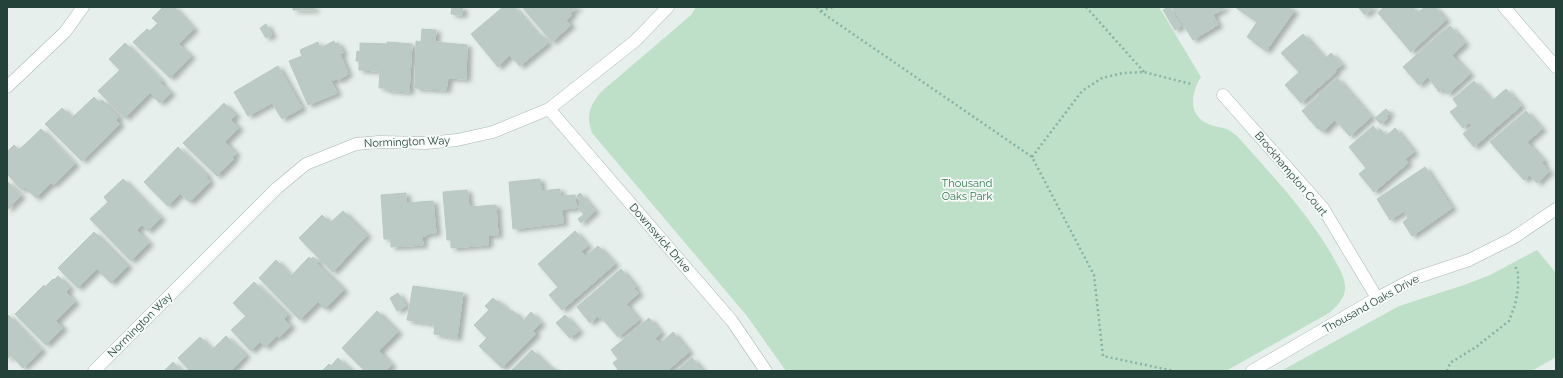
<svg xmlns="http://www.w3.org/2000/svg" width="1563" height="378" viewBox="0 0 1563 378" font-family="Raleway,sans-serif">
	<defs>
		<filter id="shadow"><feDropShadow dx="4.5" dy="2.5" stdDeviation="2" flood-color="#0004"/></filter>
	</defs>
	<rect width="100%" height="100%" fill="#e6efeb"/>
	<path fill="#bfe0c8" d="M696,7h463l42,70c-9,14 -14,36 5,46 6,3 14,4 21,6 4,2 7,5 10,7 34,38 69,75 95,119 5,10 12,19 13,31 1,12 -8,20 -16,27l-103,58h-440l-39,-55 -155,-183c-6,-18 -3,-26 9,-41l90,-77z
		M1537,250l19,23v84l-24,14h-251l118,-65 65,-21 26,-10z"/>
	<path fill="#bbcac4" stroke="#b8c9c2" filter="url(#shadow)" d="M163,7h11l20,22 -16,15 13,12 -21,22 -37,-36 14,-13 3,2 8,-8 -6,-5z
		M293,7h21v3h-21z
		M452,7l11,1 -1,7 -11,-1z
		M503,7h11l24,28 2,-1 8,9 -28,23 -10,-11 -12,12 -27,-33z
		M522,7h56l-8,6 2,2 -6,5 5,5 -19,17z
		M1168,7h2l11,19 -6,4 -12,-20z
		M1172,7h54l-13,8 5,10 -25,15z
		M1235,7h53l6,4 -28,40 -19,-14 10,-15z
		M1358,7h16l-9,8z
		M1384,7h28l5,6 8,-6h10l11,13 -35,32 -33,-39z
		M266,24l6,11 -6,3 -6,-10z
		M1450,26l15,17 -13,12 18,19 -22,20 -6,-6 -3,4 -11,-15 -9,8 -16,-18 41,-37v1z
		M422,29l14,1 -1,12 32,3 -1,34 -18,-1 -2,12 -31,-2 1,-47 5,1z
		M1303,34l22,25 6,-6 11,12 -7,5 1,2 -35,31 -16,-18 14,-13 -18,-19z
		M334,41l1,3 3,-1 5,10 -3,1 8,20 -9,6 -3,-1 -5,2 6,12 -29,12 -19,-44 13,-5 -2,-6 18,-8 2,6z
		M387,42l25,2 -3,48 -23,-2v-2h-7l1,-17 -21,-1v-9h-3l1,-10 3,1v-9l27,1z
		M125,43l37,38 -2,1 11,11 -11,10 -10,-10 -25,25 -27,-27 22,-21 -11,-11z
		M278,66l24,42 -20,11 -10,-16 -24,13 -14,-24z
		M1337,78l34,39 -21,19 -15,-16 -12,12 -4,-4 -1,1 -16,-18z
		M1474,81l18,20 14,-12 15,17 -47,41 -11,-13 9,-8 -3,-3 -6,5 -13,-16 8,-6 -5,-7z
		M94,97l5,6 3,-3 17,17 -3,3 4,4 -38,37 -37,-37 17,-16 10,10z
		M224,103l12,12 -5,5 8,8 -14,14 11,11 -4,5 2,1 -17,17 -34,-33z
		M1386,109l4,4 -4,3 2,2 -7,6 -6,-6z
		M1526,111l16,18 -15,13 17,19 -2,2 7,9 -12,11 -7,-8 -6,5 -34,-38z
		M1373,126l5,6 2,-3 6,7 9,-8 19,24 -9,7 3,4 -34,29 -15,-18 7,-6 -17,-21z
		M41,129l34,35 -22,21 -2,-2 -15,15 -11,-11 -3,3 -15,-16v-22l7,-7 5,5z
		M178,147l30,29 -2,1 4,5 -20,20 -10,-8 -12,12 -24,-24z
		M1425,167l27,41 -40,28 -9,-14 5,-4 -4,-7 -14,9 -13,-21z
		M123,179l38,39 -13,13 -6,-6 -5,5 12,13 -18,18 -41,-42 18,-17 -4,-5z
		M540,179l1,12 19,-2v7l15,-1 1,13 -14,1 1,14 -50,6 -4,-47z
		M7,181l14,15 -14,14z
		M467,190l2,17 27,-2 2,30h-10v10l-37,3v-8h-4l-4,-48z
		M406,193v10l27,-2 3,32 -11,1 1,2h-4l1,9 -32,2v-8h-7l-3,-44z
		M580,193l15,18 -14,12 -3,-4 6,-5 -7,-7 5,-5 -5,-6z
		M343,211l24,24 -34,37 -34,-34 23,-23 8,8z
		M575,231l13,15 -7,5 5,5 12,-10 17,18 -53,46 -13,-15 9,-8 -20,-23z
		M94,232l34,34 -17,17 -14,-14 -19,19 -20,-20z
		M309,257l2,2 2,-2 5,4 -1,2 27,27 -19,19 -7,-7 -18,18 -41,-42 17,-18 15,16z
		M621,269l15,18 -2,1 5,5 -13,11 13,16 -21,17 -17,-20 -2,1 -1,-2 -8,7 -13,-16z
		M58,276l12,12 -4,4 9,10 -19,19 7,7 -17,17 -31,-31 29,-29 1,2 8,-8 1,1z
		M254,282l34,33 -4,4 7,7 -12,12 -2,-2 -12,11 -5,-5 -9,9 -20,-21 15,-14 -13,-13z
		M413,286l50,7 -6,45 -23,-4 1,-10 -28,-4z
		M398,293l8,13 -9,5 -7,-13z
		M493,298l4,4 1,-1 13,12 2,-2 10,10 8,-9 10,11 -8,8 3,3 -34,34 -23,-22 8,-8 -13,-13 15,-15 -4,-4z
		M377,311l21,21 -19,19 13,14 -6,6h-21l-23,-23z
		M7,314l35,36 -19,18 -12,-13 -4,4z
		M565,315l14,16 -9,7 -14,-15z
		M649,318l12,15 -6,5 5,6 13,-12 16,20 -22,19h-48l-6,-8 5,-4 -7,-9z
		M226,336l20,19 -15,16h-41l-12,-13 22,-21 12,13z
		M532,350l18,18 2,-1 4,4h-43l-1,-1z
		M338,358l14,13h-30l7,-7 2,2z
		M692,358l11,13h-27z
		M173,362l8,9h-17z"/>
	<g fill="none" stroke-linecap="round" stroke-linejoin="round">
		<defs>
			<path id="minor" d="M1504,7l52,60
				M7,87l58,-55 18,-25
				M1223,95l100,113 54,90
				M549,109l183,212 34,50
				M94,371l183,-183 29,-24 50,-20 23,-2 47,1 31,-3 36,-8 56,-23 86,-68 33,-34
				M1252,371l125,-73 38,-20 54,-18 44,-22 43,-29"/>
		</defs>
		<use href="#minor" stroke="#a8b8b2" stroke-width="13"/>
		<path stroke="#86b3a5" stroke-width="2.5" stroke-dasharray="2 3" stroke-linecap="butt" d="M817,7l4,5 211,145 62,118 9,81 71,15
			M1086,7l58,65
			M821,11l12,-4
			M1032,157l50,-66 20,-13 21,-5 21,-1 47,12
			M1447,371l3,-8 26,-16 33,-26 6,-16 3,-16v-16l-3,-7"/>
		<use href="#minor" stroke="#fff" stroke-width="12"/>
	</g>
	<g text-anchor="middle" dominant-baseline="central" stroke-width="3.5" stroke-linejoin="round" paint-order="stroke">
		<g font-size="11" fill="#24423a" stroke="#f7fbf9">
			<text transform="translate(407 142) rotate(-2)">Normington Way</text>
			<text transform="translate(1291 174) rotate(50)">Brockhampton Court</text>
			<text transform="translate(660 238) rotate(49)">Downswick Drive</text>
			<text transform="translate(1371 304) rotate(-29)">Thousand Oaks Drive</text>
			<text transform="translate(140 325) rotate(-45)">Normington Way</text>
		</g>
		<g font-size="11" fill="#2d7a4b" stroke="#f7fbf9">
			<text x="967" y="183">Thousand<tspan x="967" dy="13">Oaks Park</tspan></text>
		</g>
	</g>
	<rect width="1563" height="378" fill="none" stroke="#24423a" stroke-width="16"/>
</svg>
